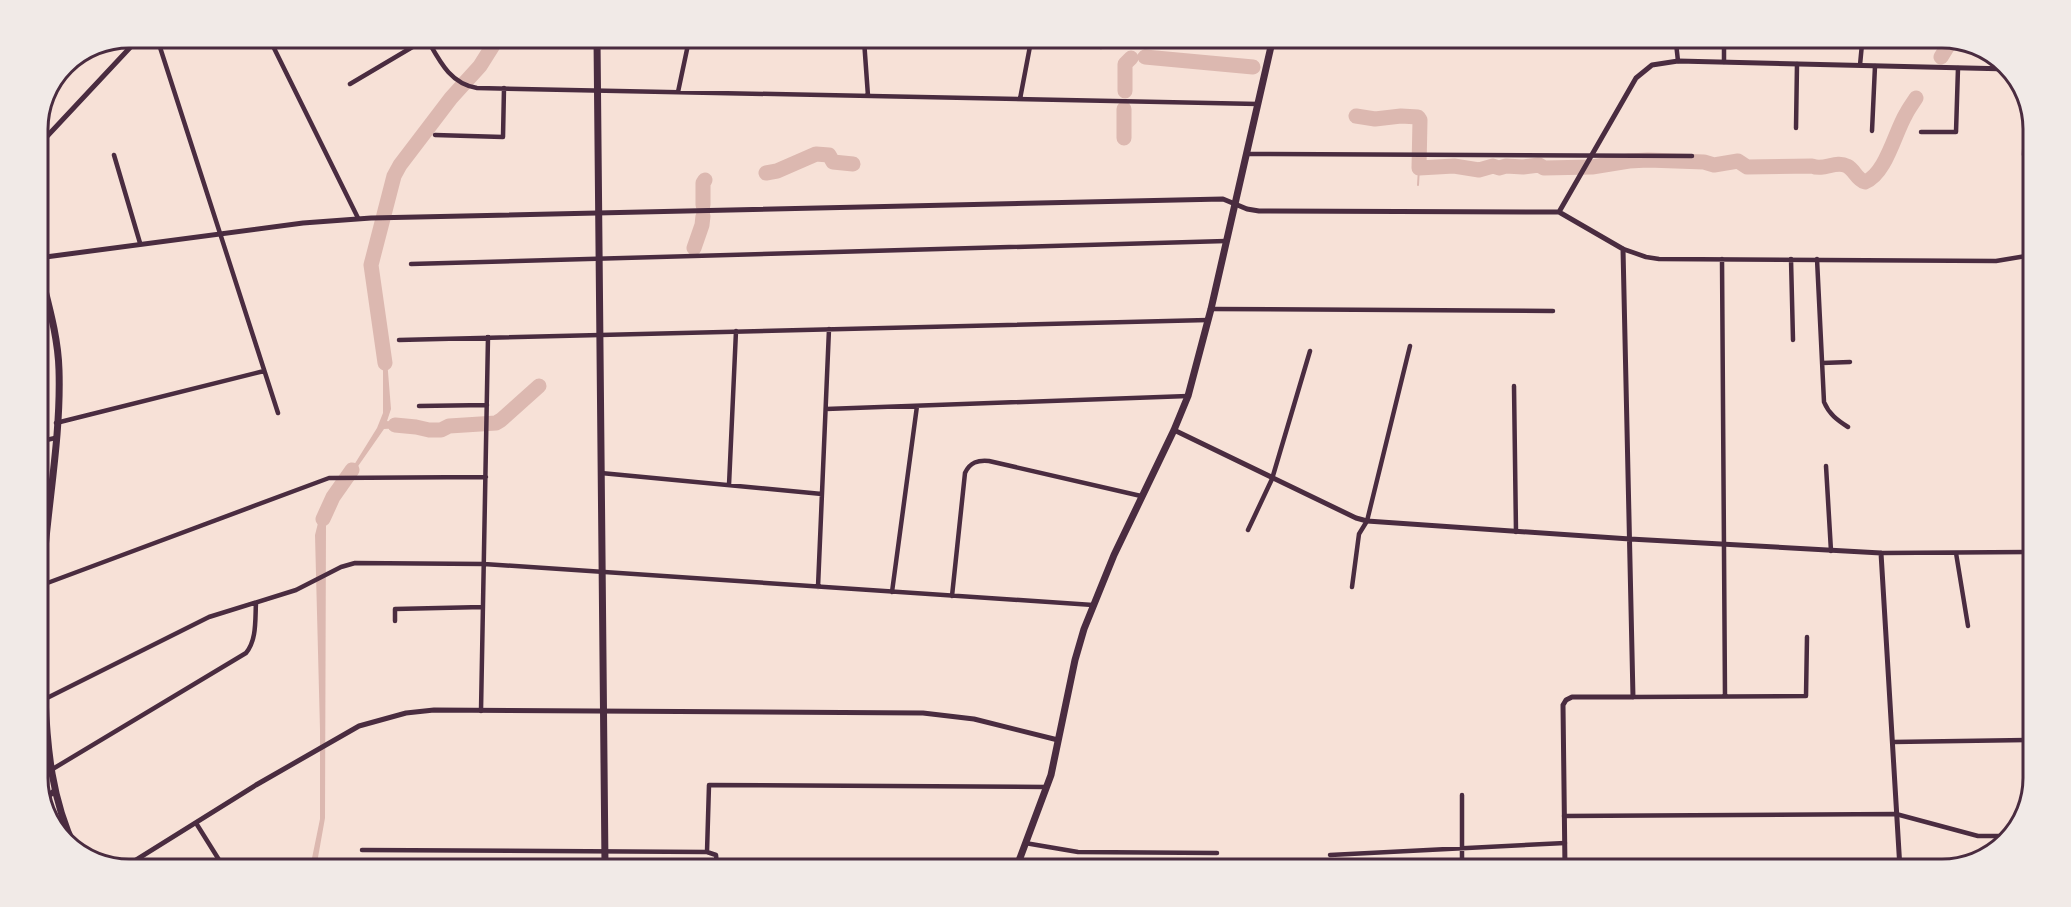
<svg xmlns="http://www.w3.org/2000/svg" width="2071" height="907" viewBox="0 0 2071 907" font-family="Cabin,sans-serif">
	<rect width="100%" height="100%" fill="#f7e1d7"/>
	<path fill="#dcb8b0" d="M383,344l3,3 5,62 -4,12 29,6 -32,2 -44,63 -14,32 -1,294 -8,45h-6l9,-44v-89l-5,-195 3,-12 59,-95 6,-15z"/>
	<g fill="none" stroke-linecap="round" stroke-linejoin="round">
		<path stroke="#dcb8b0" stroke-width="2" d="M1418,185l1,-17"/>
		<path stroke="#dcb8b0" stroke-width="15" d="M1145,57l108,10
			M1941,57l8,-13
			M1125,91v-27l6,-6
			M1356,116l19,3 26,-3 17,1 2,3 -1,48 35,-2 25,4 14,-4 6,2 7,-2 17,1 16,-2 5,3 48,-1 37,-6 19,-1 56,2 10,3 24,-4 9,6 65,-1c12,5 24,-6 35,0 8,4 9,13 18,16 21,-8 30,-50 41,-68 3,-6 7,-11 10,-16
			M1124,138v-29
			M766,173l11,-2 39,-17 13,1 4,7 20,2
			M703,205v-22l2,-3
			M694,248l8,-23 1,-9
			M385,363l-14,-98 23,-89 6,-11 51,-67 29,-32 17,-27
			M395,425l21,2 13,3h12l8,-4 47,-3 5,-3 38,-34
			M323,519l10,-22 19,-27"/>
		<path stroke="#4a2c40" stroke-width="4.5" d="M157,38l121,375
			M269,38l89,180
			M427,39c12,21 23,45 50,49l781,16
			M864,40l4,56
			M1676,43l2,18
			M1101,47v-6
			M1724,62v-19
			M1860,65l2,-21
			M350,84l76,-45
			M678,92l11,-52
			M1020,99l11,-58
			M1796,128l1,-64
			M1872,131l3,-65
			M1921,132h35l2,-64
			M435,135l68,2 1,-49
			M1246,154l446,2
			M114,155l26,88
			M2024,155l2,-52
			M1623,249l23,8 13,2 337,2 36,-6
			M1722,259l3,437
			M1791,259l2,81
			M1817,259l7,143c5,12 13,18 24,25
			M411,264l815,-23
			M1211,309l342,2
			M399,340l809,-20
			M1822,363l28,-1
			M1514,386l2,146
			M419,406l68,-1
			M826,409l362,-13
			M56,423l208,-52
			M38,442l17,-4
			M1826,466l5,85
			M601,473l221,21
			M729,485l7,-154
			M38,523l10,-1
			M1248,530l24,-51 38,-128
			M1881,553l148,-1
			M1956,553l12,73
			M42,585l287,-107 157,-1
			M818,587l11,-258
			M1352,587l7,-53 8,-13 43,-175
			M892,592l25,-186
			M952,596l13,-123c5,-11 13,-13 24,-12l152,35
			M395,621v-12l88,-2
			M1633,697l173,-1 1,-59
			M45,699l164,-82 87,-27 45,-23 14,-4 129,1 609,41
			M481,711l7,-374
			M1893,742l134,-2
			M51,770l195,-117c11,-13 9,-34 10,-50
			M1462,795v73
			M1564,816l332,-2 82,22h30
			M196,823l25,40
			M1025,843l53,9 139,1
			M362,850l345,2 2,-67 337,2
			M707,852l9,3 1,10
			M1330,855l235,-12"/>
		<path stroke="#4a2c40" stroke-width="5" d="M38,146l101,-108
			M1559,212l77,-134 16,-13 26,-4 331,8
			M38,258l265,-35 68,-5 852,-19 24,10 12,2 300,1 64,37 10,448h-61l-6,3 -3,5 2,163
			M1174,430l182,88 11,3 263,18 251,14 19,316
			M131,863l125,-78 103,-59 47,-13 28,-3 489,3 51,6 84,21"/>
		<path stroke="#4a2c40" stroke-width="6" d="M43,799l12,-8"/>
		<path stroke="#4a2c40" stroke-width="7" d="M597,39l8,826
			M38,262c8,35 20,71 21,108 2,63 -10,127 -15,190 -3,46 -1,91 1,137 2,52 7,103 30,151
			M1017,866l34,-91 24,-115 9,-31 30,-74 60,-125 14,-34 23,-87 61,-267"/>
	</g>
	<path d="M0 0H2071V907H0ZM129 48H1942A81 81 0 0 1 2023 129V778A81 81 0 0 1 1942 859H129A81 81 0 0 1 48 778V129A81 81 0 0 1 129 48Z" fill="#f1eae7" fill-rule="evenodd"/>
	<path fill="none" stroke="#4a2c40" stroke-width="3" d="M129 48H1942A81 81 0 0 1 2023 129V778A81 81 0 0 1 1942 859H129A81 81 0 0 1 48 778V129A81 81 0 0 1 129 48Z"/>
</svg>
